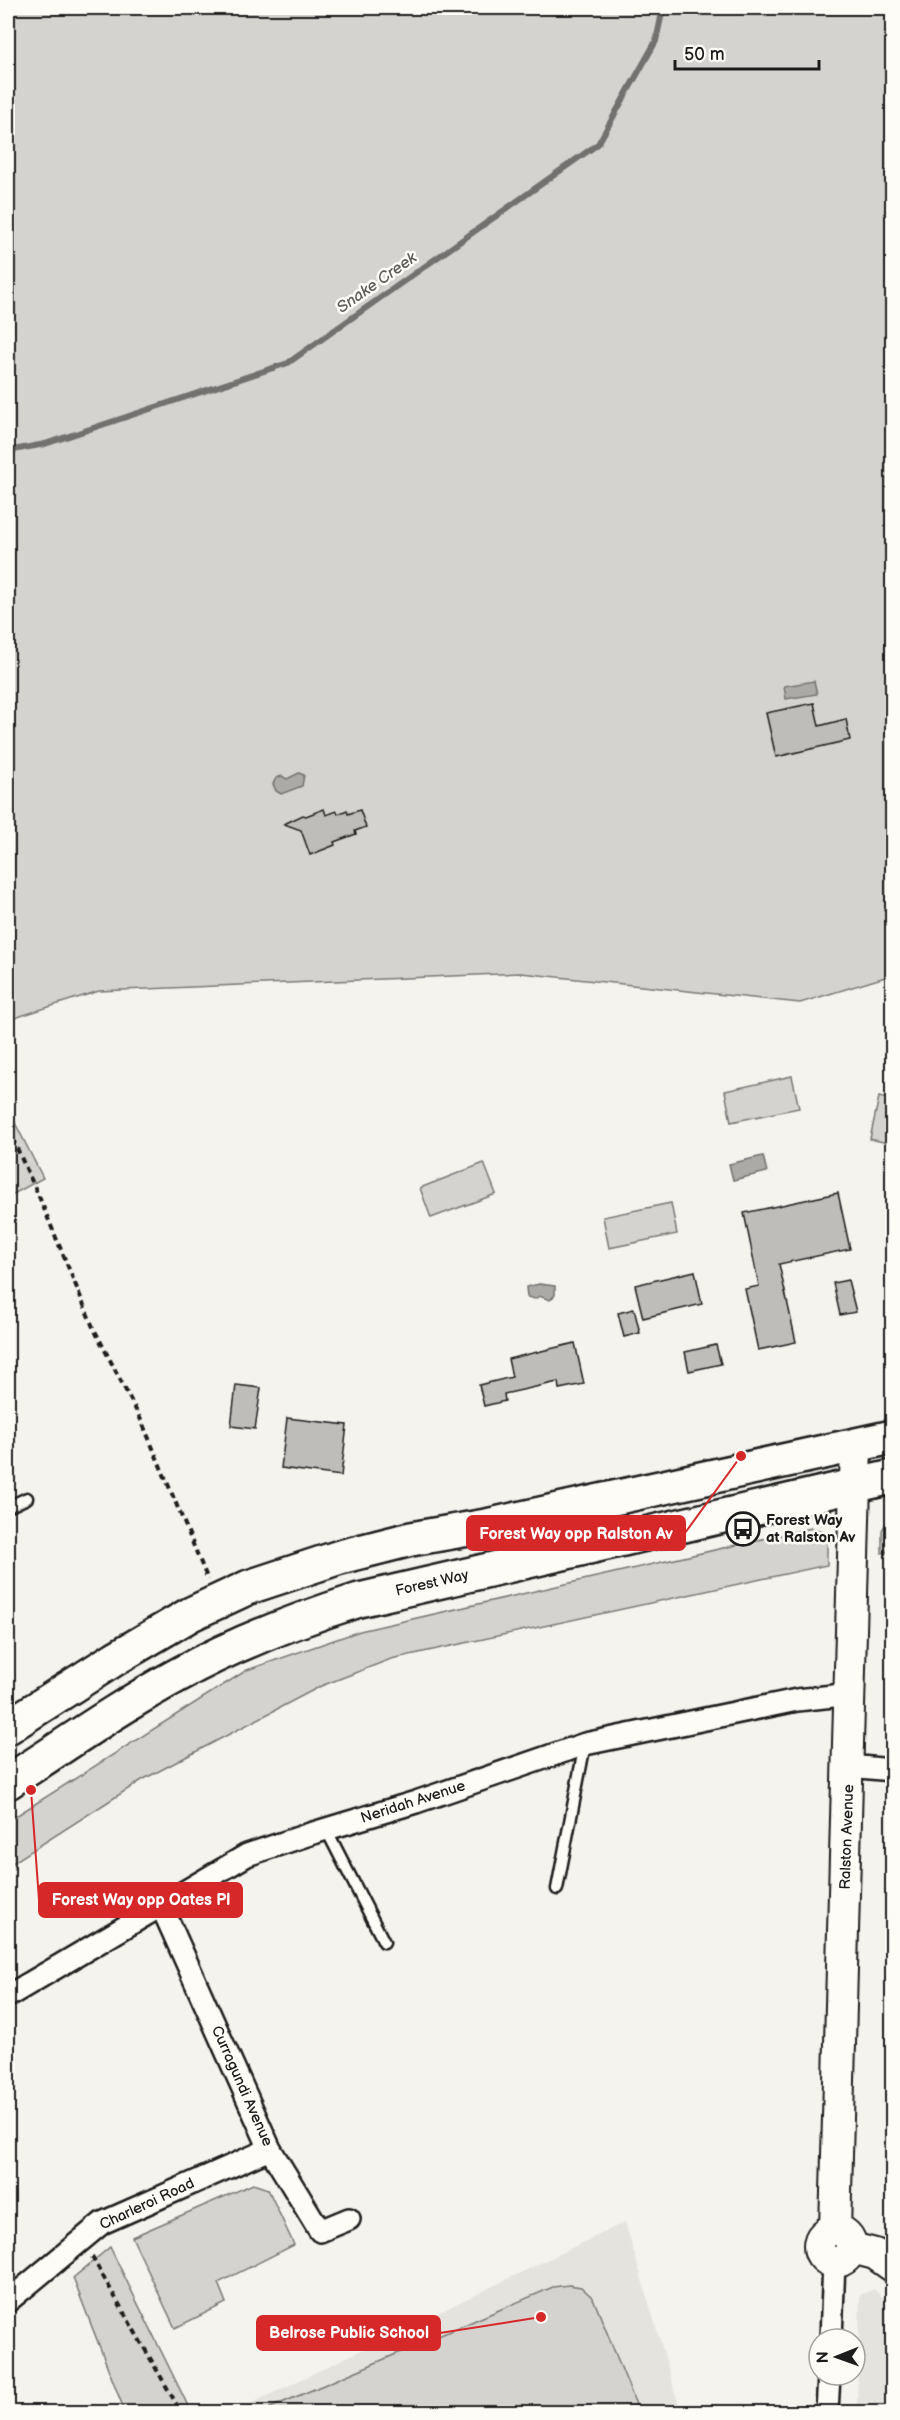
<svg xmlns="http://www.w3.org/2000/svg" width="900" height="2420" viewBox="0 0 900 2420" font-family="'Balsamiq Sans',sans-serif">
	<rect width="100%" height="100%" fill="#f4f3ee"/>
	<filter id="ink" filterUnits="userSpaceOnUse"><feTurbulence type="fractalNoise" baseFrequency=".0167" numOctaves="2"/><feDisplacementMap in="SourceGraphic" scale="12" xChannelSelector="R" yChannelSelector="G"/><feConvolveMatrix kernelMatrix="1 2 1 2 8 2 1 2 1" color-interpolation-filters="sRGB"/></filter>
	<g filter="url(#ink)">
		<path fill="#e4e3de" d="M625,2222l56,190h-447z
			M874,2289l18,18v105h-35l3,-117z"/>
		<path fill="#d4d3cf" stroke="#787876" stroke-width="1.5" d="M8,8h884v967l-92,28 -279,-30 -422,18 -91,29z
			M792,1076l7,32 -68,14 -6,-31z
			M879,1097l13,3v44l-22,-5z
			M8,1109l35,69 -35,19z
			M484,1163l12,31 -65,24 -11,-30z
			M671,1203l6,31 -68,14 -6,-31z
			M892,1515v35l-10,3v-23z
			M811,1528l13,3 3,14v20l-436,94 -70,27 -179,94 -134,86v-45l239,-151 113,-39z
			M253,2184l15,5 26,56 -76,38 8,20 -51,25 -43,-91z
			M110,2247l81,165h-66l-52,-134z
			M569,2285l12,2 12,11 46,114h-367l-2,-4 283,-121z"/>
		<path fill="#abaaa6" stroke="#72716f" stroke-width="1.5" d="M814,681l3,13 -31,5 -2,-13z
			M299,773l5,2 -2,11 -21,8 -5,-3 -3,-7 3,-6 6,-2 5,3z
			M763,1156l4,16 -34,8 -4,-16z
			M539,1284l16,2v9l-5,5 -11,-4 -4,3 -8,-2 -1,-10z"/>
		<g fill="none" stroke-linecap="round" stroke-linejoin="round">
			<path stroke="#72716f" stroke-width="6" d="M8,451l37,-7 243,-81 310,-219 58,-103 7,-33"/>
		</g>
		<path fill="#bebdba" stroke="#1c1c1c" stroke-width="1.5" d="M814,703l5,23 27,-7 4,21 -74,17 -10,-44z
			M324,809l2,6 11,-4 1,3 9,-4 1,4 12,-4 6,17 -11,4 1,3 -22,8 1,3 -25,10 -9,-25 -17,-6 19,-9 3,1z
			M838,1193l12,56 -71,15 17,78 -38,8 -13,-61 14,-3 -15,-73z
			M695,1271l7,33 -59,14 -8,-33z
			M848,1280l8,32 -16,3 -7,-32z
			M634,1309l6,24 -16,4 -6,-24z
			M575,1343l9,41 -25,5 -1,-7 -54,12 1,7 -21,5 -5,-21 33,-8 -4,-18z
			M716,1345l5,19 -32,7 -4,-19z
			M236,1385l25,3 -6,41 -24,-3z
			M287,1418l60,7 -6,51 -60,-8z"/>
		<g fill="none" stroke-linecap="round" stroke-linejoin="round">
			<defs>
				<path id="lane" d="M8,1507l19,-9
					M326,1829l58,113
					M557,1889l28,-145"/>
				<path id="street" d="M849,1766l43,4
					M161,1905l109,244 50,82 29,-12
					M8,1996l239,-141 63,-21 106,-32 169,-58 212,-44 54,-6
					M8,2301l94,-78 168,-74
					M831,2339l3,-77
					M827,2412l2,-37"/>
				<path id="secondary" d="M819 2246a16 16 0 1 1 32 0a16 16 0 1 1-32 0Z
					M835,2230l21,-785
					M852,2248l23,6 17,12"/>
				<path id="primary" d="M8,1727l108,-69 75,-44 58,-27 91,-30 71,-18 75,-13 406,-89
					M8,1782c56,-36 111,-75 170,-107 58,-32 118,-55 181,-75l533,-123"/>
			</defs>
			<use href="#lane" stroke="#1c1c1c" stroke-width="15"/>
			<use href="#street" stroke="#1c1c1c" stroke-width="26"/>
			<use href="#secondary" stroke="#1c1c1c" stroke-width="34"/>
			<use href="#primary" stroke="#1c1c1c" stroke-width="38"/>
			<path stroke="#1c1c1c" stroke-width="4" stroke-dasharray="6 4.5" stroke-linecap="butt" d="M8,1129l32,70 53,128 49,95 66,158
				M92,2257l89,155"/>
			<use href="#lane" stroke="#fdfcf7" stroke-width="10"/>
			<use href="#street" stroke="#fdfcf7" stroke-width="21"/>
			<use href="#secondary" stroke="#fdfcf7" stroke-width="30"/>
			<use href="#primary" stroke="#fdfcf7" stroke-width="33"/>
		</g>
	</g>
	<defs>
		<symbol id="bus-ring" viewBox="-11 -11 22 22"><circle r="9.5" fill="#fdfcf7" stroke="#1c1c1c" stroke-width="1.5"/><path d="M-5-6H5V4H4V6H2V4H-2V6H-4V4H-5ZM-3.5-4V0h7V-4ZM-3.5 1.2v1.5H-2V1.2ZM2 1.2v1.5H3.5V1.2Z" fill="#1c1c1c"/></symbol>
	</defs>
	<g fill-rule="evenodd">
		<use href="#bus-ring" x="724" y="1510" width="38" height="38"/>
	</g>
	<g text-anchor="middle" dominant-baseline="central" stroke-width="5" stroke-linejoin="round" paint-order="stroke">
		<g font-size="15" font-weight="bold" fill="#1c1c1c" stroke="#fdfcf7" text-anchor="start">
			<text x="766" y="1520">Forest Way<tspan x="766" dy="17">at Ralston Av</tspan></text>
		</g>
		<g font-size="15" fill="#1c1c1c" stroke="#fdfcf7">
			<text transform="translate(432 1583) rotate(-13)">Forest Way</text>
			<text transform="translate(413 1802) rotate(-18)">Neridah Avenue</text>
			<text transform="translate(847 1837) rotate(-88)">Ralston Avenue</text>
			<text transform="translate(242 2086) rotate(66)">Curragundi Avenue</text>
			<text transform="translate(147 2204) rotate(-25)">Charleroi Road</text>
		</g>
		<g font-size="16" font-style="italic" fill="#5c5c5a" stroke="#fdfcf7">
			<text transform="translate(377 283) rotate(-35)">Snake Creek</text>
		</g>
	</g>
	<path fill="none" stroke="#d62828" stroke-width="2" d="M741 1456L685 1533M31 1790L39 1900M541 2317L440 2333"/>
	<g fill="#d62828" stroke="#fdfcf7" stroke-width="2">
		<circle cx="741" cy="1456" r="6"/>
		<circle cx="31" cy="1790" r="6"/>
		<circle cx="541" cy="2317" r="6"/>
	</g>
	<g fill="#d62828" stroke="#d62828" stroke-width="2">
		<rect x="467" y="1516" width="218" height="34" rx="6"/>
		<rect x="39" y="1883" width="203" height="34" rx="6"/>
		<rect x="257" y="2316" width="183" height="34" rx="6"/>
	</g>
	<g font-size="16" text-anchor="middle" font-weight="bold" fill="#fff">
		<text x="576" y="1539">Forest Way opp Ralston Av</text>
		<text x="141" y="1905">Forest Way opp Oates Pl</text>
		<text x="349" y="2338">Belrose Public School</text>
	</g>
	<rect width="900" height="2420" fill="none" stroke="#fdfcf7" stroke-width="30"/>
	<rect x="15" y="15" width="870" height="2390" fill="none" stroke="#1c1c1c" stroke-width="2" filter="url(#ink)"/>
	<g transform="translate(837 2357) rotate(269)"><circle r="28" fill="#fdfcf7" stroke="#a3a29f" stroke-width="1.5"/>
	<path d="M0-4.5L10 22L0 15L-10 22Z" fill="#1c1c1c"/>
	<text y="-9" font-size="16" font-weight="bold" text-anchor="middle" fill="#1c1c1c">N</text>
	</g>
	<path d="M675 60v9h144v-9" fill="none" stroke="#1c1c1c" stroke-width="3"/>
	<text x="684" y="60" font-size="18" fill="#1c1c1c" stroke="#fdfcf7" stroke-width="4.5" paint-order="stroke">50 m</text>
</svg>
